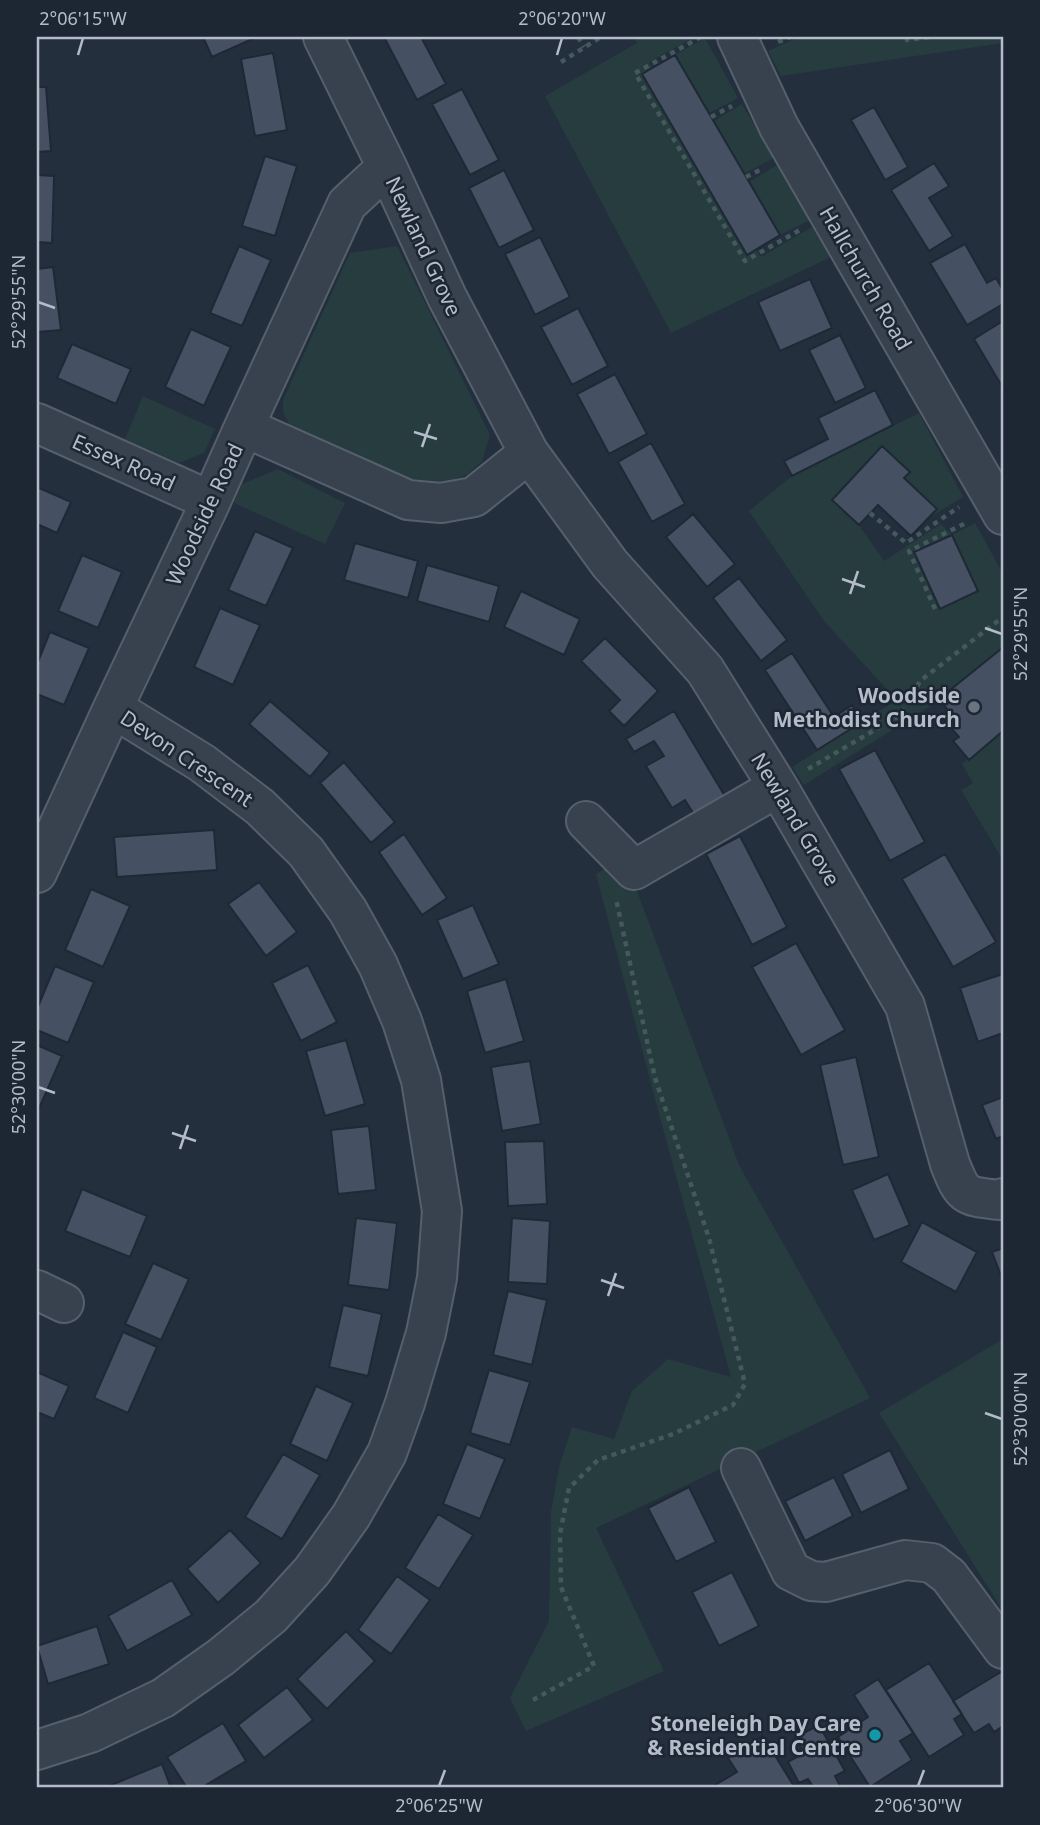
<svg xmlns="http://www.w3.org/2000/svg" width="1040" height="1825" viewBox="0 0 1040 1825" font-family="'Noto Sans',sans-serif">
	<rect width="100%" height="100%" fill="#242f3e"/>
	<path fill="#263c3f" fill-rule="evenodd" d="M634,37h61l-46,25 3,6 -10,6 104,180 10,-5 5,8 51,-30 19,30 -160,76 -126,-237 92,-53z
		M799,37h204v6l-222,33 -13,-25z
		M705,38l33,60 -29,15 -34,-58z
		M742,104l32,54 -30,16 -30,-53z
		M777,165l33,55 -30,15 -31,-53z
		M397,246l93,189 -8,26 -14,13 -39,15 -135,-55 -11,-22v-12l67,-147z
		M143,396l72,33 -11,24 -25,10 -54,-24z
		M919,413l44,84 -36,22 9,-11 -32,-30 6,-6 -28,-25 -50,53 27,25 25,36 57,-37 11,11 23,-12 28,51v73l-74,60 -125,78 -12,-18 105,-67 -73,-79 -75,-110 43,-35zM952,535l26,56 -38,17 -26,-56z
		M278,469l67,34 -20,41 -91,-41 8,-19z
		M1003,731v129l-42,-70 12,-7 -11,-19z
		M615,863l18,17 106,285 131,233 -274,130 68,143 -138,60 -16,-33 39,-77 2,-109 8,-45 13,-40 42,12 18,-48 36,-32 63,18 -73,-267 -62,-236z
		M1003,1339v272l-124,-198z"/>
	<path fill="#455162" stroke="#1f2835" stroke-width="2" d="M203,37h54l-45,20z
		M384,37h37l25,47 -29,16z
		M273,53l14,77 -32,6 -14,-77z
		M675,55l105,180 -33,20 -105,-181z
		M37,87h9l5,64 -14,1z
		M462,89l37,71 -29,15 -38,-71z
		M874,107l34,60 -23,13 -34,-60z
		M265,156l32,10 -22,70 -33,-10z
		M934,163l15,23 -20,12 24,38 -24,15 -38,-61z
		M504,170l30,60 -35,18 -30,-60z
		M37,175l17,1 -2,67 -15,-1z
		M540,237l30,60 -35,18 -30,-61z
		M965,244l22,39 9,-5 7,12v14l-36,21 -37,-62z
		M239,246l32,14 -29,66 -32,-13z
		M53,267l8,63 -24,2v-63z
		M810,279l22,49 -52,23 -22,-49z
		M578,308l30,58 -36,19 -31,-58z
		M1003,321v67l-29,-49z
		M191,329l40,18 -27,59 -39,-19z
		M840,335l26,53 -31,15 -26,-53z
		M72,344l59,25 -15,35 -59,-26z
		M615,374l32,60 -38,20 -32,-60z
		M875,390l18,35 -101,51 -8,-15 44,-22 -10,-21z
		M651,443l34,61 -33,18 -34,-60z
		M882,446l28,26 -6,6 33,31 -26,27 -33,-31 -19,20 -27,-25z
		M37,487l34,15 -14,31 -20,-9z
		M693,514l42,50 -28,23 -41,-50z
		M255,531l38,17 -27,58 -38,-16z
		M952,535l26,56 -38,18 -26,-57z
		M355,543l63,18 -10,37 -64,-18z
		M82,555l40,17 -24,56 -40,-17z
		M427,565l72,21 -10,36 -72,-21z
		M739,578l48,62 -26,21 -48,-63z
		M521,591l59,28 -16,36 -60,-28z
		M220,608l40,17 -27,60 -39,-18z
		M50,632l39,16 -25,57 -27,-11v-30z
		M605,638l53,53 -34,35 -15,-15 11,-11 -39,-39z
		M1001,649l2,2v80l-34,29 -16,-19 6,-4 -14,-16 7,-6 -13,-16z
		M792,653l42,64 18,-12 10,17 -45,28 -52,-80z
		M270,701l60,52 -20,24 -61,-53z
		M674,711l52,87 -31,18 -10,-16 -13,8 -26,-42 18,-10 -10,-15 -20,11 -8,-13z
		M875,750l50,92 -35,19 -51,-92z
		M344,762l51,60 -24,21 -51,-60z
		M214,830l3,40 -100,7 -3,-40z
		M404,834l43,64 -25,17 -43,-63z
		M740,836l47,91 -35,18 -46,-91z
		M945,854l51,88 -43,25 -51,-88z
		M259,882l38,50 -31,24 -38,-52z
		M91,889l39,17 -27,61 -38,-17z
		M473,905l26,59 -36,15 -26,-59z
		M796,943l49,87 -44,25 -49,-88z
		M308,965l29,57 -36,19 -29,-58z
		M55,966l39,16 -26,61 -31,-13v-21z
		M1003,974v59l-25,9 -18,-54z
		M506,979l18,62 -39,12 -18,-62z
		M346,1040l19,64 -40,12 -19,-65z
		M37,1045l25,11 -25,57z
		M856,1057l23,100 -36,8 -23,-100z
		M530,1061l11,63 -39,7 -11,-64z
		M1003,1097v39l-7,3 -14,-34z
		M369,1126l7,64 -38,4 -7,-64z
		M544,1141l3,63 -39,2 -3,-64z
		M888,1174l22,51 -36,15 -22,-50z
		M82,1189l65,27 -17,41 -65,-26z
		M356,1218l41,5 -8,67 -41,-5z
		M512,1218l38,3 -3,63 -39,-2z
		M922,1222l55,30 -21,40 -55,-30z
		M1003,1248v33l-11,-29z
		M153,1263l36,16 -28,61 -36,-16z
		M508,1291l39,9 -15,65 -39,-10z
		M343,1305l39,9 -14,62 -39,-9z
		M123,1332l34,15 -29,66 -34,-15z
		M489,1370l41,12 -20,63 -40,-12z
		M37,1372l32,14 -15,33 -17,-7z
		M316,1386l37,17 -26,58 -37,-17z
		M467,1444l38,15 -25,60 -37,-15z
		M890,1450l19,39 -48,24 -19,-39z
		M283,1454l37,21 -38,64 -37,-22z
		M834,1477l19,39 -48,25 -20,-40z
		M689,1487l27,55 -40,20 -28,-54z
		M438,1514l35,21 -34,54 -34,-21z
		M230,1530l31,33 -43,40 -31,-34z
		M732,1572l27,54 -40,20 -27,-54z
		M397,1576l33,24 -39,54 -33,-24z
		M172,1580l20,35 -65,36 -19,-35z
		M97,1626l12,38 -61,20 -11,-38z
		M346,1631l29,30 -48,48 -30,-30z
		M929,1663l33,51 -8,5 10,16 -35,22 -43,-67z
		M1001,1672l2,3v51l-9,6 -5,-8 -15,9 -21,-32z
		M878,1679l35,54 -13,8 12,19 -42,27 -32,-50 30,-20 -14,-22z
		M287,1687l26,33 -49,38 -26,-33z
		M223,1723l23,38 -45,27h-14l-20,-31z
		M819,1725l26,46 -10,5 6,12h-27l-6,-9 -9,4 -11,-21 16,-9 -8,-16z
		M763,1736l32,52h-85l27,-16 -9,-14z
		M162,1764l9,24h-67z"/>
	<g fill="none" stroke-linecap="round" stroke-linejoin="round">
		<defs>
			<path id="minor" d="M323,37l64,130 60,130 82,156 81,111 95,106 73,117 127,219 45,158c13,33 15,32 49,36l4,-2
				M737,37l42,90 224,388
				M37,423l174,78
				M244,427l164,73 33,3 33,-6 55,-44
				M586,821l48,49 144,-83
				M37,873l76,-165 98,-207 33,-74 103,-223 40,-37
				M37,1290l27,13
				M741,1468l50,103 20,10 15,1 79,-22 27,3 17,13 54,73
				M37,1750l53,-17 73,-35 58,-41 50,-41 41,-45 39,-55 36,-63 18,-50 21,-70 11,-55 5,-67 -21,-131 -19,-59 -24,-56 -30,-54 -42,-59 -46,-45 -58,-44 -89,-55"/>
		</defs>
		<use href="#minor" stroke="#565f6c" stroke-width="42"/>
		<path stroke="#44595c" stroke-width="4.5" stroke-dasharray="5 5" stroke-linecap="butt" d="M578,37l6,10
			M701,37l-66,36 110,188 55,-31
			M907,37v3l23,-3
			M778,42l12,-5
			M561,62l40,-25
			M711,117l21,-11
			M746,177l18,-9
			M870,513l36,30 53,-36
			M935,609l-26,-58 59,-29
			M808,769l89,-52 9,-9 14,-27 83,-64
			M533,1700l61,-34 -33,-79 -1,-53 9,-46 29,-28 75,-26 60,-29 12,-21 -36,-146 -54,-160 -39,-179"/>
		<use href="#minor" stroke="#38414e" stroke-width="38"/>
	</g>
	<path fill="none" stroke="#b4bcc9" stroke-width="2.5" d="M78,55l5,-17M557,55l5,-17M38,302l17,6M414,432l23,7M422,447l8,-23M842,579l23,8M850,594l8,-23M985,628l17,6M38,1087l17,6M172,1133l24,8M180,1149l8,-24M601,1280l23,8M608,1296l8,-23M985,1413l17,6M439,1786l6,-16M918,1786l6,-16"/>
	<circle fill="#6b7280" stroke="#1d2633" stroke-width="2.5" cx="974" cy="707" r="7"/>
	<circle fill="#0f9aa8" stroke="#1d2633" stroke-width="2.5" cx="875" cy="1735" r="7"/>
	<g text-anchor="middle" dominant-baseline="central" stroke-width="5" stroke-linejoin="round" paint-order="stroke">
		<g font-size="21" fill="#b4bcc9" stroke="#1d2633">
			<text transform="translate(424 246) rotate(65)">Newland Grove</text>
			<text transform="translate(866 278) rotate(60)">Hallchurch Road</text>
			<text transform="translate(124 462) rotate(24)">Essex Road</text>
			<text transform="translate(204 514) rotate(-65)">Woodside Road</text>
			<text transform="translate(187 758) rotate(34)">Devon Crescent</text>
			<text transform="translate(796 819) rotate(59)">Newland Grove</text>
		</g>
		<g font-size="21" font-weight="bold" fill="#b4bcc9" stroke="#1d2633" text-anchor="end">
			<text x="960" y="695">Woodside<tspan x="960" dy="24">Methodist Church</tspan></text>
			<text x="861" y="1723">Stoneleigh Day Care<tspan x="861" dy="24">&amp; Residential Centre</tspan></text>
		</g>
	</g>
	<rect width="1040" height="1825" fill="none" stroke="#1d2633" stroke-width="77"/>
	<rect x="38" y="38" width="964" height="1748" fill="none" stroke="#b4bcc9" stroke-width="2.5"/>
	<g font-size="18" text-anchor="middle" fill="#b4bcc9">
		<text x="83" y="25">2°06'15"W</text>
		<text x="562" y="25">2°06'20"W</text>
		<text transform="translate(19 302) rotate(-90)" y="6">52°29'55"N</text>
		<text transform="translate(1021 634) rotate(-90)" y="6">52°29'55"N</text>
		<text transform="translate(19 1087) rotate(-90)" y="6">52°30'00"N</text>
		<text transform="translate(1021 1419) rotate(-90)" y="6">52°30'00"N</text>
		<text x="439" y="1812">2°06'25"W</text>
		<text x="918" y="1812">2°06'30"W</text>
	</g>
</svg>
